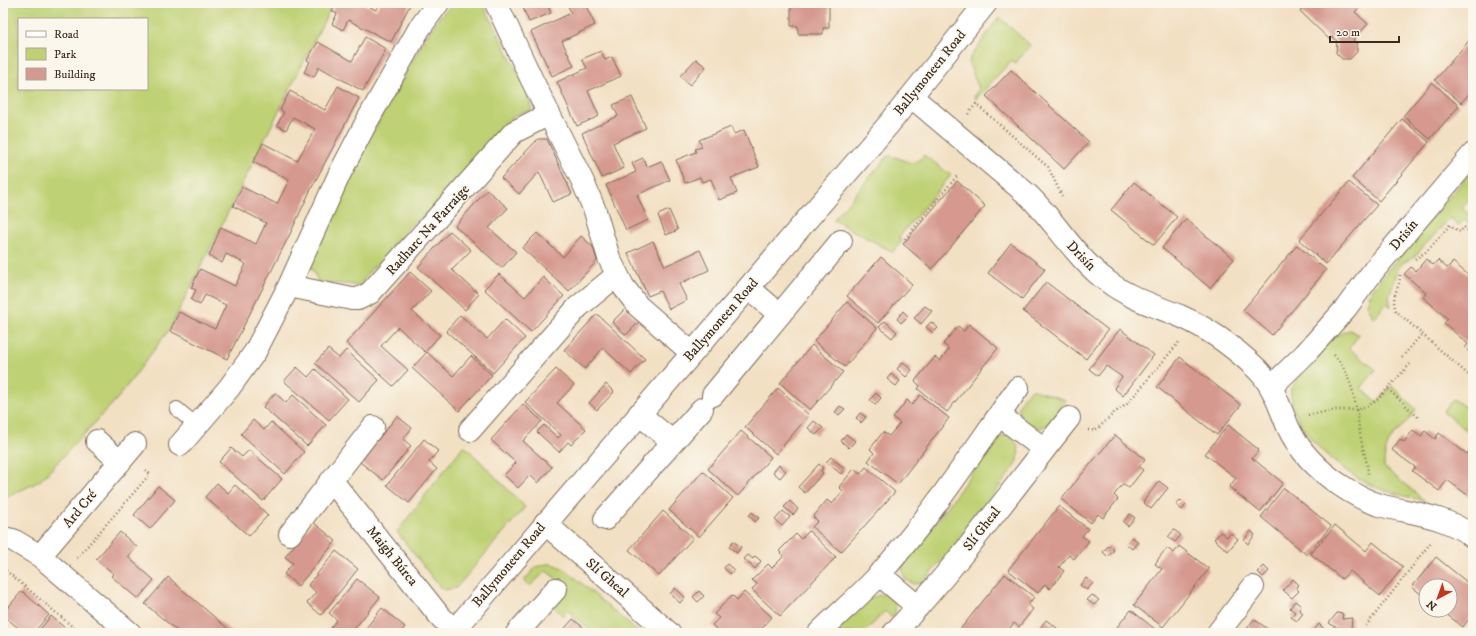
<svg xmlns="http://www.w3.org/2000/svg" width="1476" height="636" viewBox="0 0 1476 636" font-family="'IM FELL DW Pica',serif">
	<rect width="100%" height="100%" fill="#fbf7ec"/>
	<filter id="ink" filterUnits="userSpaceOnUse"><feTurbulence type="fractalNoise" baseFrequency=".025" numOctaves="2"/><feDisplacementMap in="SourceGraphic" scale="8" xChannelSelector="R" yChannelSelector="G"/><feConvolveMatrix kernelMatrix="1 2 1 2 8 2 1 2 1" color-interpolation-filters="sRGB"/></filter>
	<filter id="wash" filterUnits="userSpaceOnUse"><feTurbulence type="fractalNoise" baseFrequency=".012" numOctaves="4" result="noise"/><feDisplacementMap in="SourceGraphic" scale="16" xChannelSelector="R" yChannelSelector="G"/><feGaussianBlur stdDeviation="0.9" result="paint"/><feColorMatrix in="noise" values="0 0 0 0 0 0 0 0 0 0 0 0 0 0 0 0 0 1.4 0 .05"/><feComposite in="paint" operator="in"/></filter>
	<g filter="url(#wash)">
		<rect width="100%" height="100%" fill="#f2e0c3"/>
		<path fill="#bfd174" stroke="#7d7e49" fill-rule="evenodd" d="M3,3h330l-164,327 -52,69 -77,82 -37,18zM19,19h128v70h-128z
			M455,3h25l5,5 39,77 8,25 -14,3 -13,10 -6,9 -36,41 -13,12 -20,26 -21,15 -10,13 -5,4 -12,17 -11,9 -12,17 -12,-2 -28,-1 -9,-18 49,-108 65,-117 17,-25z
			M999,17l32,29 -17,18 -3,-3 -35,38 -2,-2 5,-8 -10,-25 1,-6z
			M924,155l27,20 -53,63 4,3 -9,11 -60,-32 55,-64c16,0 22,15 36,-1z
			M1468,175h5v20l-11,13 11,10v9l-9,-7 -5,5 -9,-7 -37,40 -9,4 -5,5 -10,29 2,11 -5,-4 -12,16 -7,-15 5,-15z
			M1350,330l9,5 -10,13 27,22 -15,18 16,14 15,-16 24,23c-15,25 -32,24 -32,58l41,34c-18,-5 -38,-8 -56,-17 -32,-15 -81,-56 -78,-96 16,-20 34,-52 59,-58z
			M1031,389l35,11c-8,11 -18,34 -34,26 -8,-4 -11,-9 -14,-17l5,-12z
			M1473,397v38l-30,-23 10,-13 12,8z
			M1006,435c15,6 15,19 8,32l-63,83 -29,33 -8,1 -9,-5 -3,-11 3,-6 33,-42 59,-82z
			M464,445l61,62 -69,81 -12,2 -5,-4 -42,-54z
			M546,564h7l12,5 74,64h-46l-25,-22 -5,5 -10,-10 16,-18 -23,-17 -16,15 -6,-5 12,-14z
			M883,594c12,2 16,14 9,24l-7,-7 -21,22h-30l37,-35z"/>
		<g id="blocks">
			<path fill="#d5998f" d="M336,3h26l14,7 4,-7h31l-20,39 -43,-22 -5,10 -11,-6 5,-10 -5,-3z
				M521,3h26l4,10 -22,9z
				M567,3h14l2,4 3,-1 9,19 -33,16 12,25 -22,10 -21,-44 40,-19z
				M791,3h38v25h-6v6h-25v-8h-7z
				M1297,3h64l1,2 -7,7 13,12 -15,16 4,4v8l-7,7h-8l-6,-6 1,-12 -5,-4 -3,2 -29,-28 2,-3z
				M1473,36v53l-12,14 -26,-23z
				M365,37l21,12 -23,42 -44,-24 -5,10 -10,-5 6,-10 -3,-2 11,-18 34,19z
				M601,51l4,9 7,-3 9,19 -33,15 11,25 -22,10 -20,-44 30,-14 -5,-9z
				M696,59l10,8 -16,18 -10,-9z
				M1011,70l78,72 -25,27 -78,-73z
				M1432,82l27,24 -29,33 -27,-23z
				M338,86l21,12 -49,93 -20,43 -63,125 -57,-28 9,-19 36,17 11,-24 -21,-10 -5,10 -9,-5 5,-10 -5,-2 9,-19 35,17 11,-22 -20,-10 -4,9 -13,-7 12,-29 35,17 10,-21 -33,-17 9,-19 35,17 12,-24 -36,-18 10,-19 34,18 18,-32 -22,-12 -7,13 -9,-5 7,-13 -4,-2 10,-19 35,19z
				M632,97l14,31 -33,15 11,25 -22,10 -20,-45 36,-17 -5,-11z
				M1402,119l27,23 -50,59 -27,-23z
				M731,127l3,7 10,-4 15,37 -28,11 6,15 -18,7 -8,-21 -9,3 -2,-5 -15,6 -9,-23 20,-8 -1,-3 7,-2 -3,-7z
				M538,139h9l25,55 -19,8 -14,-30 -20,22 -18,-16z
				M643,158l4,9 14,-6 9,19 -33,15 11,25 -22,10 -20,-45 30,-13 -4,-9z
				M957,181l28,25 -53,63 -29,-25z
				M1134,182l43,35 -23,28 -43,-35z
				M1349,182l28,23 -51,59 -27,-24z
				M487,190l21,18 -19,20 27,24 -14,16 -47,-42z
				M669,210l9,20 -12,5 -8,-20z
				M1186,219l48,40 -24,29 -48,-40z
				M450,231l21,19 -19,20 27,24 -14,16 -47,-43z
				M537,233l26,24 18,-21 12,11 4,14 -28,30 -47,-43z
				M653,241l12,25 35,-16 9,20 -30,14 8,16 -18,9 -9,-18 -12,5 -20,-43z
				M1011,243l34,26 -23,30 -34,-26z
				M1297,245l29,25 -54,65 -29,-25z
				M881,257l31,27 -34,39 -31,-27z
				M1426,259l7,6 5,-5 9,8 6,-6 20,17v76l-8,-7 3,-4 -24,-21 4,-4 -25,-22 3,-4 -22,-19 7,-7 5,4z
				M410,272l21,19 -19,20 28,24 -15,17 -27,-25 -17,19 27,24 -15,16 -47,-43z
				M499,274l26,23 18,-20 21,19 -33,36 -47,-43z
				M1046,282l62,48 -22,29 -63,-48z
				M847,302l30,26 -32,39 -31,-26z
				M925,306l7,5 -11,13 -7,-6z
				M626,308l13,14 -13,13 -14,-13z
				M903,311l5,5 -7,7 -4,-4z
				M597,314l48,45 -14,15 -28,-26 -18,21 -21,-19z
				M460,315l27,24 18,-20 20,19 -32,35 -47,-42z
				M885,321l12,11 -5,6 -13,-11z
				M931,322l7,6 -5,5 -7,-6z
				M969,324l29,24 -51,64 -29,-23 2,-3 -5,-5 20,-24 5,4 9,-12 -6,-5 15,-18 6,5z
				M1120,329l34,26 -31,41 -9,-8 8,-11 -16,-11 -8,10 -9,-7z
				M812,345l31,27 -33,38 -30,-27z
				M328,349l11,9 7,-8 33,30 -20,22 -44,-39z
				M427,352l26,24 18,-20 21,19 -33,36 -47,-43z
				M1180,357l61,48 -24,30 -60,-48z
				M903,362l9,8 -6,7 -9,-8z
				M297,367l11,10 7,-8 33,30 -19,21 -45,-39z
				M556,369l18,16 -17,18 29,26 -15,16 -3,-3 -9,10 -22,-20 7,-7 14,13 3,-3 -36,-33z
				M891,374l9,7 -4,5 -9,-7z
				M606,384l8,8 -17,18 -8,-7z
				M778,388l31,27 -33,39 -31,-27z
				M275,393l11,10 7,-8 33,30 -19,21 -44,-39z
				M876,393l5,5 -6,7 -5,-5z
				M920,395l29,23 -51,66 -30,-23 6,-8 -4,-4 13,-17 6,4 11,-13 -7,-5 14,-18 5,5z
				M523,404l19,17 -19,20 29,26 -14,16 -8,-8 -12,13 -14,-13 12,-12 -25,-23z
				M840,406l5,3 -6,6 -4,-3z
				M860,413l6,4 -5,6 -5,-5z
				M397,416l15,12 -9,11 8,7 -28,34 -23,-18z
				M253,420l11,10 7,-8 33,30 -19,22 -44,-40z
				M814,421l9,7 -7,7 -8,-7z
				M1228,425l31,25 -7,8 31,25 -23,29 -31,-25 7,-9 -31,-24z
				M1413,430l8,6 4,-5 10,8 4,-6 28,21 6,-9v54l-26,-19 -8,11 -27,-20 3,-4 -23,-17 8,-11 4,3z
				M741,431l30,26 -33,39 -30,-27z
				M846,434l9,7 -6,7 -8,-7z
				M1115,435l30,24 -6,8 4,3 -14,18 -6,-4 -9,11 4,4 -15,19 -5,-4 -7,9 -30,-24z
				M424,439l14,12 -9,11 8,7 -28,34 -22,-18z
				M231,448l11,9 7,-7 33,29 -19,22 -44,-39z
				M831,457l14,12 -4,5 -15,-12z
				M819,464l4,4 -2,3 2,2 -18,20 -7,-6z
				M779,465l7,6 -6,7 -7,-6z
				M866,467l29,25 -54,60 -29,-25 6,-6 -5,-4 14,-17 5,4 11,-13 -4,-4 15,-18 6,5z
				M703,471l30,27 -34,39 -30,-27z
				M1159,481l9,7 -17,21 -8,-7z
				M217,483l11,10 7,-8 33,30 -19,21 -44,-39z
				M158,486l17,14 -25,29 -16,-14z
				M1284,488l47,38 -24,29 -46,-38z
				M1181,500l5,5 -4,5 -6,-5z
				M790,501l8,8 -5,6 -9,-8z
				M1059,506l29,23 -6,7 7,5 -15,18 -5,-4 -10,12 5,4 -14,18 -5,-5 -7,9 -30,-23z
				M663,511l30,27 -34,38 -30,-26z
				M783,511l7,6 -8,9 -7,-6z
				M752,512l7,6 -4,4 -6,-6z
				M1130,514l5,4 -7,8 -5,-4z
				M313,522l23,19 -38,45 -14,-12 9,-11 -8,-6z
				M1335,525l31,26 7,-9 30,25 -23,29 -30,-25 -8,8 -31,-25z
				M1174,530l7,5 -6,7 -7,-5z
				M809,531l27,26 -56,59 -28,-26 5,-6 -5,-4 16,-16 4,4 12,-12 -5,-5 17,-17 5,5z
				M1251,531l4,4 -7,9 -4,-4z
				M120,532l17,15 -9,10 26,23 -16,19 -27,-23 3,-2 -18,-15z
				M1221,532l6,5 4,-4 7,6 -10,12 -14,-12z
				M1132,537l6,5 -6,7 -6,-5z
				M733,541l8,6 -4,6 -8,-6z
				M1109,545l5,5 -6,7 -5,-5z
				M1179,546l30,23 -46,58 -29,-22 28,-36 -7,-5 6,-9 6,-7 7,5z
				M336,551l22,18 -37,46 -14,-12 9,-11 -8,-7z
				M748,555l5,4 2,-3 6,5 -6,8 -11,-10z
				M1436,557l37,30v27l-10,13 -22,-17h9v-24h-24v12l-14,-11z
				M727,564l7,6 -4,4 -6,-6z
				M1264,566l5,5 -6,6 -5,-5z
				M1005,574l29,23 -6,8 5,4 -14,18 -5,-4 -8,10h-49z
				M168,577l16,14 49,42h-53l-35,-29z
				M1086,578l7,5 -6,7 -7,-5z
				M357,579l23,18 -29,36h-20l-3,-2 9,-11 -8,-7z
				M1293,579l6,6 -3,3 3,3 -7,7 -9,-8z
				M675,588l10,9 -5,6 -10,-9z
				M22,591l27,24 -16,18h-9l-21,-18v-2z
				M699,591l5,5 -6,6 -5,-5z
				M744,592l28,25 -14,16h-37l-9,-8 7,-7 -5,-4 18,-19 5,5z
				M1092,595l7,5 -5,5 -7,-5z
				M1295,601l6,5 -2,4 4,3 -6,8 -6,-4 4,-5 -5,-4z
				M382,608l23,19 -5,6h-38z
				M1131,610l29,23h-48z
				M1337,613l6,1 -1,5 10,-1 -1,11 -16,-2 -6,-4z
				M51,616l15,13 5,4h-34z
				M573,619l17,14h-29z
				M1254,619l15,11 4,3h-29z
				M1046,620l11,8 -4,5h-9l-5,-4z
				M1319,624l5,5 -3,4h-9z"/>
		</g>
	</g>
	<g filter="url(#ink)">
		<use href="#blocks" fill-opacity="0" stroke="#7b6a58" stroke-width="1"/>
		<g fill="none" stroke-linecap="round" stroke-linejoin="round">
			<defs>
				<path id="service" d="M177,409l20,17"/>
				<path id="minor" d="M496,3l36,77 51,102 12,29 14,47 14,28 15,20 54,47
					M912,97l116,98c28,27 47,62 79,86 22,17 48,25 73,35 28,12 55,32 77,53 17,17 22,37 31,58 10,23 31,44 52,58 13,9 28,17 43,21 32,8 64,10 90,31
					M289,286l63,13h6l12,-6 144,-161 35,-18
					M749,288l30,26
					M1271,387l34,-33 41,-46 28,-38 99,-116
					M713,395l128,-154
					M639,414l34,28
					M999,415l45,34
					M470,430l108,-123 39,-32
					M97,441l23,21
					M180,445l49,-57 26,-36 34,-66 50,-111 27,-52 53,-94 19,-26
					M332,481l106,133 16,17
					M605,519l97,-110
					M545,523l124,110
					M290,534l83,-107
					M3,538l10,2 27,16 90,77
					M40,556l95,-112
					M879,574l39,33
					M517,633l39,-44
					M819,633c20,-20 42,-38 61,-59 51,-58 94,-124 138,-186
					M894,633c64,-68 118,-143 175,-215
					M1218,633l35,-46"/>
				<path id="tertiary" d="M452,633l437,-509 97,-121"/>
			</defs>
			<use href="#service" stroke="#7b6a58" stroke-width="16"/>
			<use href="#minor" stroke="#7b6a58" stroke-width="24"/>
			<use href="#tertiary" stroke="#7b6a58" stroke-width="24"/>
			<path stroke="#7b6a58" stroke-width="2.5" stroke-dasharray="1 3" stroke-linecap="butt" d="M968,114l8,-10 72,63 14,29
				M905,239l52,-63
				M1415,259l11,-7 24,-27 10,7 4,-5 9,8
				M1400,275c0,15 -10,19 -4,36l76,67
				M1334,355c22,25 21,53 27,84 2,13 7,23 7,36
				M1402,357l20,-23
				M1388,389l30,28
				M1308,415l28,-5h21l13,-5 8,-6 32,-35
				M1088,430h8l18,-17 13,-9 53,-63
				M77,558l73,-84 -7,-5
				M3,568l77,65
				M1366,626l66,-85
				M152,628l6,5"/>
			<use href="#service" stroke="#fff" stroke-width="14"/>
			<use href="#minor" stroke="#fff" stroke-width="22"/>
			<use href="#tertiary" stroke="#fff" stroke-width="22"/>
		</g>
	</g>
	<g text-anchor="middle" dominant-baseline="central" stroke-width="3" stroke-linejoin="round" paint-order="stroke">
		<g font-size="14" fill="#3b2a1e" stroke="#fbf7ec">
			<text transform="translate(930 73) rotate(-51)">Ballymoneen Road</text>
			<text transform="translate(428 230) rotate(-48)">Radharc Na Farraige</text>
			<text transform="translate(1404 235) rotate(-50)">Drisín</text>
			<text transform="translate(1081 256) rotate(46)">Drisín</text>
			<text transform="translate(721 320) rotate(-49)">Ballymoneen Road</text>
			<text transform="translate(80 509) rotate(-50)">Ard Cré</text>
			<text transform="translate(982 529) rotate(-52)">Slí Gheal</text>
			<text transform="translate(392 556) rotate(51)">Maigh Búrca</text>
			<text transform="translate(509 565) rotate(-50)">Ballymoneen Road</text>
			<text transform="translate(607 578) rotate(41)">Slí Gheal</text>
		</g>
	</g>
	<rect width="1476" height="636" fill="none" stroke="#fbf7ec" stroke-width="16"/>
	<rect x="18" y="18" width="130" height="72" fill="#fbf7ec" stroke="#aea59a"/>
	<rect x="26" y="31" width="20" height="6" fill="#ffffff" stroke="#aea59a"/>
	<text x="54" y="38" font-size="12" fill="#3b2a1e">Road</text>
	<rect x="26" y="48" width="20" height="12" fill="#bfd174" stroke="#aea59a"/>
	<text x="54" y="58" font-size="12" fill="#3b2a1e">Park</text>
	<rect x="26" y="68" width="20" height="12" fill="#d5998f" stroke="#aea59a"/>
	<text x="54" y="78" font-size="12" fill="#3b2a1e">Building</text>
	<g transform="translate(1438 598) rotate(221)"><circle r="19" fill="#fbf7ec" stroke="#aea59a"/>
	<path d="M0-3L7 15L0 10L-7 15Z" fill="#c8321e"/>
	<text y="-6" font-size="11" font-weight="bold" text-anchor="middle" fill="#3b2a1e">N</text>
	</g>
	<path d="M1330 36v6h69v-6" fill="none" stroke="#3b2a1e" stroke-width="2"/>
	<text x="1336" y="36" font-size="12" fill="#3b2a1e" stroke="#fbf7ec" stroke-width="3" paint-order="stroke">20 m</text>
</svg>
